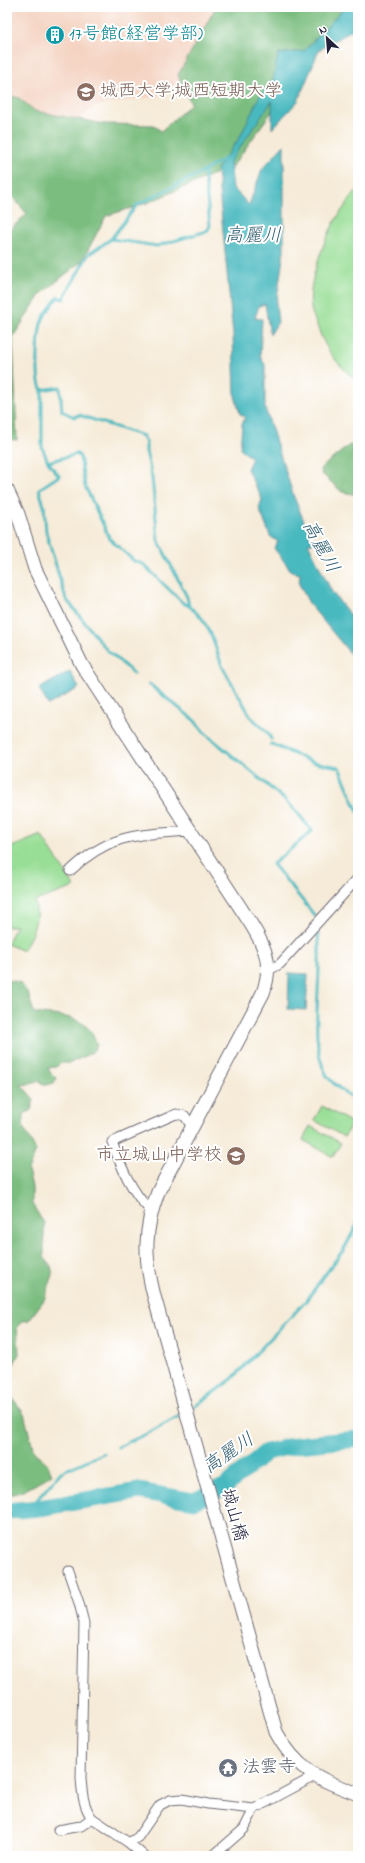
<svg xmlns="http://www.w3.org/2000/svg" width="365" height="1863" viewBox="0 0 365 1863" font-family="'Indie Flower','Klee One',sans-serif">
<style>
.built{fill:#f4d3c1}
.green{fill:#99de96;stroke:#5e8068}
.forest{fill:#7abd7f;stroke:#4e705d}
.water{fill:#4ab9c0;stroke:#366e7e}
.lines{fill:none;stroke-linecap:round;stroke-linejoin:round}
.stream{stroke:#4ab9c0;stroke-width:3}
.river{stroke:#4ab9c0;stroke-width:17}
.street-casing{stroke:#6c6872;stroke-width:11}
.secondary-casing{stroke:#6c6872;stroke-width:15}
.street{stroke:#fff;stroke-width:9}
.secondary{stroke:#fff;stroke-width:13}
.labels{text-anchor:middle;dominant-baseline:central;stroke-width:4;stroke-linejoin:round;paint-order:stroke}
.culture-label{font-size:18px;fill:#0d838f;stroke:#fff;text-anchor:start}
.education-label{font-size:18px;fill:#785e54;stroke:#fff;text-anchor:start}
.street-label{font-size:18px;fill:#22223b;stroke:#fff}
.worship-label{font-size:18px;fill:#5b616d;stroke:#fff;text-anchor:start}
.water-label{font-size:19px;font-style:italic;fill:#325e70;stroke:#fff}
</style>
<rect width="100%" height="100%" fill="#fff"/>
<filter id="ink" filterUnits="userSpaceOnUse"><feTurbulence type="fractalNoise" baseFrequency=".025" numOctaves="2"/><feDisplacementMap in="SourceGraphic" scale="8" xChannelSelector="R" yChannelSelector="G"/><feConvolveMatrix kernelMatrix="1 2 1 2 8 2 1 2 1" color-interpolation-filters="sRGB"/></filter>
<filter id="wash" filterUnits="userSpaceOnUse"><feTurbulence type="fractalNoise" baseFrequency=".012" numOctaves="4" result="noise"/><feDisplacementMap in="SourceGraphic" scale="16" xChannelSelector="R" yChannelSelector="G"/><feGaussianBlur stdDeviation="0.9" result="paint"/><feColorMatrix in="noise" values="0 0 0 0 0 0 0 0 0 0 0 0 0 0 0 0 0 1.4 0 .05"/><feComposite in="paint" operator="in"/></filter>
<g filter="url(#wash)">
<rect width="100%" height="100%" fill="#f6ebd8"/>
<path class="built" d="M7 7H239L173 87 159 96 95 106 7 177Z"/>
<path class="green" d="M356 191 358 193V381C339 367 326 351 318 328 316 322 312 315 311 308 307 284 323 243 335 221 341 211 349 201 356 191Z
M41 835 75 887 35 901C39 922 33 932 23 951L7 944 16 926 7 927V849Z
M322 1106 352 1123 344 1137 314 1120Z
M310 1126 341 1143 333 1157 303 1140Z"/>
<path class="forest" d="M216 7H351L282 97 233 166 147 203 106 216 82 261 40 295 13 337 17 440 7 439V232L27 214 7 190V95L19 98 35 111 104 124 153 125 161 131 191 104 178 75Z
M358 439V495L342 492 322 474 320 469 348 446 355 443Z
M7 980 19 982 28 993 34 1013C52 1016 76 1014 89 1029 93 1033 95 1041 97 1046L91 1053 70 1063H61L56 1067 48 1068 50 1072 56 1078 54 1083 46 1085 41 1083 40 1080 29 1084 21 1085 34 1099 31 1110 24 1114 23 1127 36 1151 28 1170 32 1187V1204L44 1223V1257L51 1266 53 1275 44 1300 29 1320 22 1321 17 1328 19 1354 7 1377Z
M7 1390 24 1414 34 1452 47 1463 52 1474C39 1482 23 1494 7 1495Z"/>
<path class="water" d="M345 7H358V26L319 50 298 101 272 129V101L230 162 233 188 249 205 262 169 284 145V251L276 305 278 322 270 335 265 304 259 306 255 318 262 319 260 356 265 365V408L294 497 313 543H308L332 592 358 625V663L310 605 299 584 300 574 292 572 274 548 278 542 270 536 259 508 262 499 247 469 252 458 240 449 242 424 245 417 240 414 235 396 233 335 217 169 240 137 259 97 273 80 278 54 304 51Z
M70 671 79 688 48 705 39 689Z
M289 973 308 974 306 1010 288 1009Z"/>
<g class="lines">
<path class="stream" d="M204 171 210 226 207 231 157 246 111 239 88 255 63 299 58 297C53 304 45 313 42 321 38 331 35 381 42 390L60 387 62 411 74 417 79 415 143 436 146 442V451L152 478 158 540 187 597 189 606 201 617 211 634 222 666 251 717 268 733 271 739
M111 239 137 205 204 171 226 158
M42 390V447L48 462 59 476 39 489 44 506 46 532 66 599 106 649 134 674
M48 462 77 454 80 457 85 486 110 539 134 561 143 564 183 603 189 606
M149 684 194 720 205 733 284 799 296 811 312 831 273 864 315 916
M271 744 313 762 339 767 358 812
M318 935C324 976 307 1039 326 1074 331 1083 349 1096 358 1102
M194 1407 232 1379 305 1302 344 1249 358 1223
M118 1447 146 1434 179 1416
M29 1509 61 1472 104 1453"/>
<path class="river" d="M7 1511 39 1508 139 1491 194 1501 226 1486 266 1452 296 1445 358 1439"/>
</g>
</g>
<g filter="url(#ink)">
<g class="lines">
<defs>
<path id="street" d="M70 871C110 833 138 835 190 831
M269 970 280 964 358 878
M151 1211C131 1192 121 1166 112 1142L176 1114 185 1116 192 1127
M68 1571 79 1603 84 1623 81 1778C82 1792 83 1806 92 1818
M58 1830 81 1826 92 1818 129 1843 144 1856
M129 1843 138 1837 160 1805 170 1800 182 1799 208 1804 254 1809 315 1776
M213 1856 244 1829 254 1809"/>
<path id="secondary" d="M7 490 18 514 35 569 82 665 251 924C266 948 273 965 263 993L158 1192C144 1229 144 1257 154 1296L276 1732C297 1771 319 1779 358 1794"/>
</defs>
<use href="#street" class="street-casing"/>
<use href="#secondary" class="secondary-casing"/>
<use href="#street" class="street"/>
<use href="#secondary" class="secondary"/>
</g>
</g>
<defs>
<symbol id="building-disc" viewBox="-11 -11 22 22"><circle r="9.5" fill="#0f9aa8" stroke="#fff"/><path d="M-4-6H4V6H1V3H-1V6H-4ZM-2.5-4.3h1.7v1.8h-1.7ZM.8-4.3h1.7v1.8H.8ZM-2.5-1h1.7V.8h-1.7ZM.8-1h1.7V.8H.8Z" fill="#fff"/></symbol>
<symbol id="university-disc" viewBox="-11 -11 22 22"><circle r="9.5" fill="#8d6e63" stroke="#fff"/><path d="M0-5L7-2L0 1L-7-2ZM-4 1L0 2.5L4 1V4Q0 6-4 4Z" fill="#fff"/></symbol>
<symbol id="school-disc" viewBox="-11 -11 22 22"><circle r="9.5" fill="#8d6e63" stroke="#fff"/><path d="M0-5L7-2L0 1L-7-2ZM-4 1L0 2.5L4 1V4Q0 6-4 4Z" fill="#fff"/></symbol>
<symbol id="temple-disc" viewBox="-11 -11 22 22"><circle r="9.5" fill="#6b7280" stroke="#fff"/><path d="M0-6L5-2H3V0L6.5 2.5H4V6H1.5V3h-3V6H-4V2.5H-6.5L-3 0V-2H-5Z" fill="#fff"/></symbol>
</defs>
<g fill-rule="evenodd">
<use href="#building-disc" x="44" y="24" width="22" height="22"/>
<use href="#university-disc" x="75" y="81" width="22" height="22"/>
<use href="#school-disc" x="225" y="1145" width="22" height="22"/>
<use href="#temple-disc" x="217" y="1757" width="22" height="22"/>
</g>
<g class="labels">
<g class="culture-label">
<text x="69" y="35">17号館(経営学部)</text>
</g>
<g class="education-label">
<text x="100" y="92">城西大学;城西短期大学</text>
<text x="222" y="1156" text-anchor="end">市立城山中学校</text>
</g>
<g class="street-label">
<text transform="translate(233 1515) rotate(75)">城山橋</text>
</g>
<g class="worship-label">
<text x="242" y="1768">法雲寺</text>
</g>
<g class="water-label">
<text x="253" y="236">高麗川</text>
<text transform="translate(320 547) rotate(62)">高麗川</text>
<text transform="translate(229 1454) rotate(-34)">高麗川</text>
</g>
</g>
<rect width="365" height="1863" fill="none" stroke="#fff" stroke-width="24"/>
<g transform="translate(327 38) rotate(334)" stroke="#ffffff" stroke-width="3" paint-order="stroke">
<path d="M0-3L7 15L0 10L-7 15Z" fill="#22223b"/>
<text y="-6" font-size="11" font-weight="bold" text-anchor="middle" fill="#22223b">N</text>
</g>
</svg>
